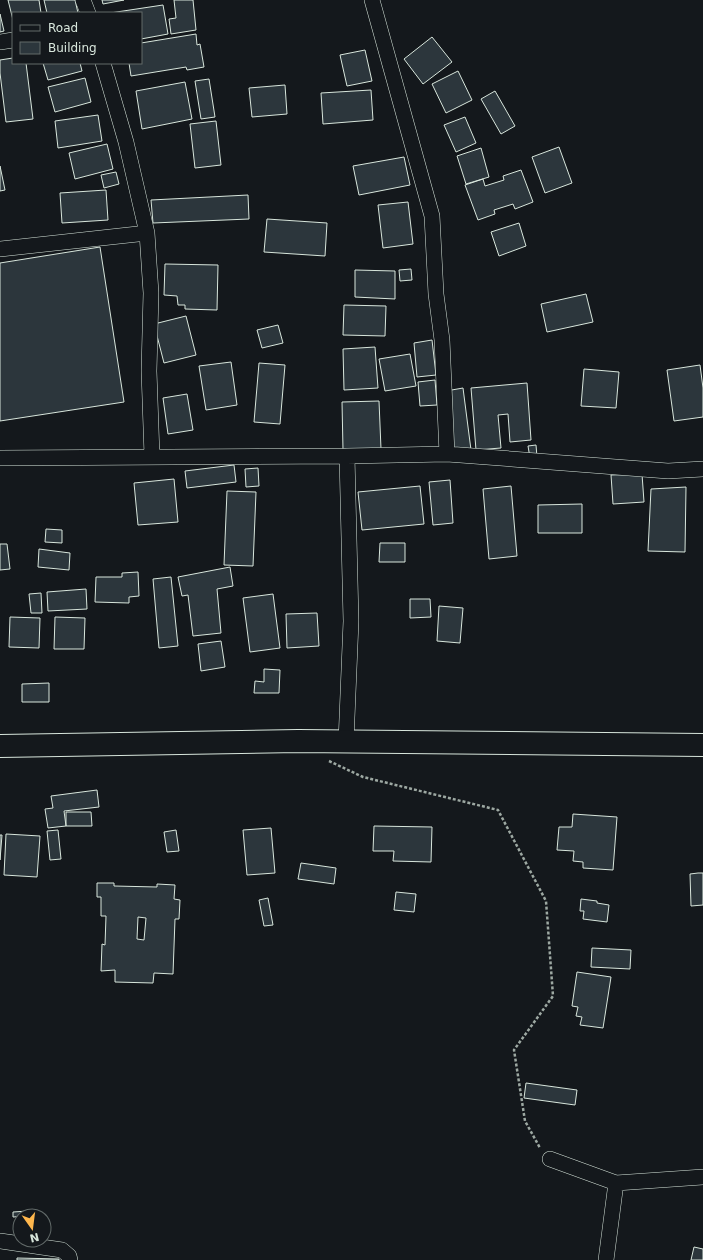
<svg xmlns="http://www.w3.org/2000/svg" width="703" height="1260" viewBox="0 0 703 1260" font-family="'DejaVu Sans',sans-serif">
<style>
.building{fill:#2c363c;stroke:#d8e6dc;fill-rule:evenodd}
.lines{fill:none;stroke-linecap:round;stroke-linejoin:round}
.minor-casing{stroke:#d8e6dc;stroke-width:16}
.primary-casing{stroke:#d8e6dc;stroke-width:24}
.path{stroke:#9da8a2;stroke-width:2.5;stroke-dasharray:3 2;stroke-linecap:butt}
.minor{stroke:#14181c;stroke-width:15}
.primary{stroke:#14181c;stroke-width:22}
</style>
<rect width="100%" height="100%" fill="#14181c"/>
<path class="building" d="M8 0H39L41 13H13V20Z
M44 0H75L78 13H47Z
M102 0H124L103 4Z
M174 0H193L196 30 171 34 169 19 176 18Z
M163 5 168 34 141 39V13H110Z
M0 14 4 31 0 32Z
M196 34 197 45 200 44 204 67 187 70 186 67 131 76 129 63H141V43Z
M432 37 452 62 423 84 404 59Z
M365 50 372 81 347 86 340 55Z
M13 58V63H26L33 119 6 122 0 73V60Z
M43 63H80L82 71 48 80Z
M458 71 472 100 446 113 432 84Z
M85 78 91 102 55 112 48 87Z
M209 79 215 117 201 119 195 81Z
M185 82 192 119 142 129 136 91Z
M285 85 287 114 252 117 249 88Z
M371 90 373 120 323 124 321 93Z
M495 91 515 126 501 134 481 99Z
M98 115 102 141 58 148 55 121Z
M465 117 476 143 456 152 444 125Z
M216 121 221 165 195 168 190 124Z
M107 144 113 169 75 179 69 153Z
M559 147 572 183 545 193 532 157Z
M481 148 489 177 466 184 457 156Z
M404 157 410 185 359 195 353 166Z
M0 166 5 190 0 191Z
M521 170 533 202 515 209 513 204 494 210 495 214 478 220 465 185 483 179 485 186 504 180 503 176Z
M116 172 119 184 104 188 101 175Z
M106 190 108 220 62 223 60 193Z
M248 195 249 219 153 223 151 200Z
M408 202 413 244 383 248 378 205Z
M267 219 327 223 325 256 264 252Z
M519 223 526 246 499 256 491 232Z
M100 247 124 402 0 421V263Z
M165 264 218 265 217 310 185 309V305H178L177 296 164 295Z
M411 269 412 280 400 281 399 270Z
M355 270 395 271V299L355 297Z
M586 294 593 322 547 332 541 304Z
M344 305 386 306 385 336 343 335Z
M186 316 196 355 164 363 154 324Z
M278 325 283 343 262 348 257 330Z
M432 340 436 375 417 377 414 343Z
M375 347 378 388 344 390 343 349Z
M410 354 416 386 385 391 379 359Z
M231 362 237 405 206 410 199 366Z
M259 363 285 365 280 424 254 422Z
M700 365 703 388V417L674 421 667 370Z
M584 369 619 372 616 408 581 406Z
M435 380 437 405 420 406 418 382Z
M527 383 531 440 510 442 508 414 498 415 501 448 476 450 471 388Z
M463 388 471 450 453 452 446 391Z
M187 394 193 430 168 434 163 398Z
M379 401 381 449 343 450 342 402Z
M536 445 537 457 530 458 528 446Z
M234 465 236 482 187 488 185 471Z
M258 468 259 486 246 487 245 469Z
M642 474 644 502 613 504 611 475Z
M174 479 178 522 138 525 134 483Z
M450 480 453 523 433 525 429 482Z
M420 486 424 524 362 530 358 492Z
M511 486 517 556 489 559 483 489Z
M686 487 685 552 648 551 651 489Z
M227 491 256 492 253 566 224 565Z
M582 504V533H538V505Z
M46 529 62 530V543L45 542Z
M380 543H405V562H379Z
M0 544H7L10 569 0 570Z
M39 549 70 553 69 570 38 567Z
M230 567 233 586 217 589 221 633 193 636 188 595 182 596 178 577Z
M138 572 139 596 129 597V603L95 602 96 577H122V573Z
M171 577 178 646 159 648 153 579Z
M86 589 87 609 48 611 47 592Z
M41 593 42 613H31L29 594Z
M273 594 280 648 250 652 243 598Z
M410 599H430L431 617 410 618Z
M439 606 463 608 460 643 437 641Z
M317 613 319 646 287 648 286 614Z
M10 617 40 618 39 648 9 647Z
M55 617 85 618 84 649H54Z
M221 641 225 667 201 671 198 644Z
M264 669 280 670 279 693H254L255 681 264 682Z
M49 683V702H22V684Z
M97 790 99 807 64 811 66 826 48 828 45 809 53 808 51 796Z
M66 812H91L92 826H66Z
M573 814 617 817 613 870 583 868V862L573 861 574 851 557 850 559 827H572Z
M374 826 432 827 431 862 393 861 394 851H373Z
M271 828 275 873 247 875 243 830Z
M58 830 61 859 50 860 47 831Z
M176 830 179 851 167 852 164 832Z
M6 834 40 836 37 877 4 875Z
M0 835H2L0 860Z
M301 863 336 868 334 884 298 879Z
M698 873H703V905L691 906 690 874Z
M97 883H114V886L157 887V884L175 885 174 899 180 900 179 919H175L173 974 154 973 153 983 115 982V970L101 971 102 944 105 945 106 916H101V897H97ZM138 917 146 918 144 940 137 939Z
M396 892 416 894 414 912 394 910Z
M268 898 273 925 264 926 259 900Z
M581 899 597 901V903L609 905 607 922 583 919 584 911H580Z
M592 948 631 950 630 969 591 967Z
M577 972 611 977 603 1028 580 1025 582 1017 576 1016 578 1007 572 1006Z
M526 1083 577 1090 575 1105 524 1098Z
M28 1211V1216L13 1217V1212Z
M694 1247 703 1249V1260H691Z
M17 1258 59 1259V1260H17Z"/>
<g class="lines">
<defs>
<path id="minor" d="M83 0 88 13
M372 0 432 216 436 294 442 340 447 454
M0 42 13 40
M103 63 126 142 147 233 151 293 149 371 152 456
M0 249 147 233
M0 458 347 456 447 454 668 471 703 469
M346 742 351 621 347 456
M550 1159 616 1183 703 1177
M0 1241 62 1250 69 1256 70 1260
M606 1260 616 1183"/>
<path id="primary" d="M0 746 298 741 703 745"/>
</defs>
<use href="#minor" class="minor-casing"/>
<use href="#primary" class="primary-casing"/>
<path class="path" d="M329 761 363 777 498 810 546 901 553 996 514 1050 525 1121 540 1148"/>
<use href="#minor" class="minor"/>
<use href="#primary" class="primary"/>
</g>
<rect x="12" y="12" width="130" height="52" fill="#14181c" stroke="#626a69"/>
<rect x="20" y="25" width="20" height="6" fill="#14181c" stroke="#626a69"/>
<text x="48" y="32" font-size="12" fill="#d8e6dc">Road</text>
<rect x="20" y="42" width="20" height="12" fill="#2c363c" stroke="#626a69"/>
<text x="48" y="52" font-size="12" fill="#d8e6dc">Building</text>
<g transform="translate(32 1228) rotate(166)"><circle r="19" fill="#14181c" stroke="#626a69"/>
<path d="M0-3L7 15L0 10L-7 15Z" fill="#ffb74d"/>
<text y="-6" font-size="11" font-weight="bold" text-anchor="middle" fill="#d8e6dc">N</text>
</g>
</svg>
